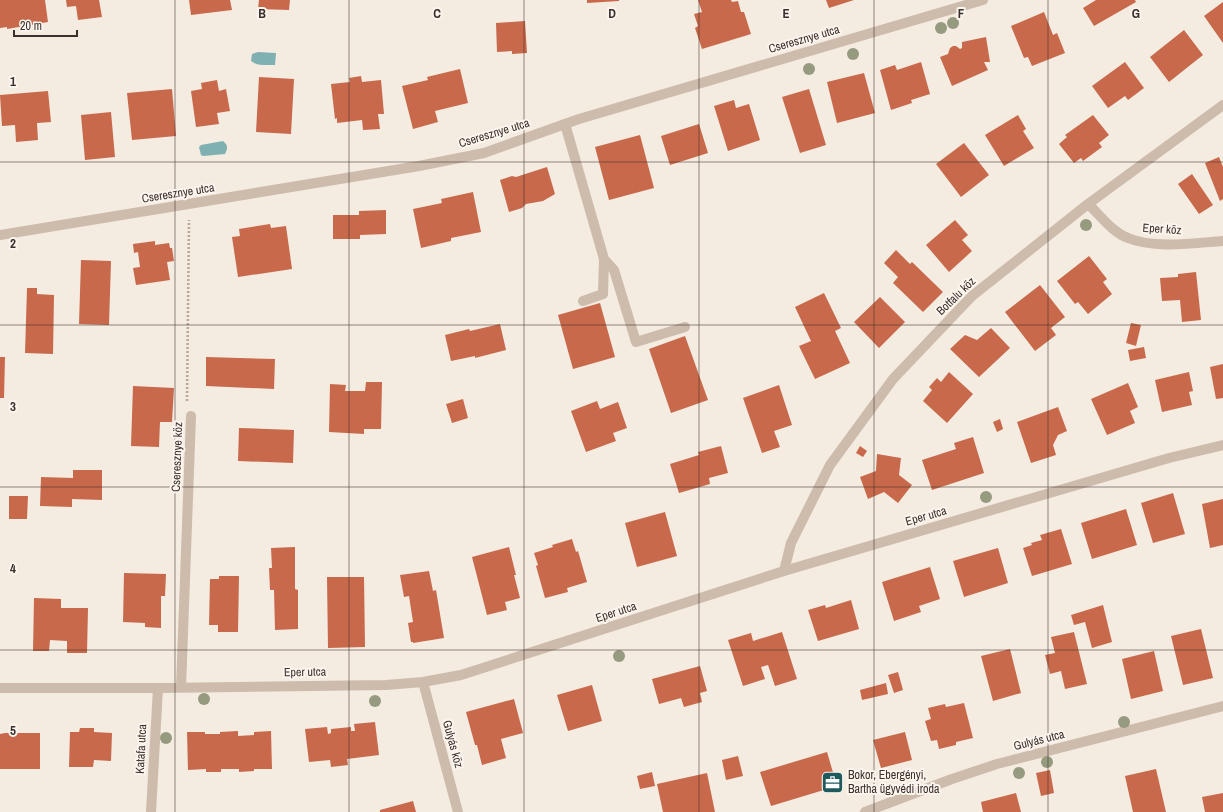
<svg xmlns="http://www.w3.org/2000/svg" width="1223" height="812" viewBox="0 0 1223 812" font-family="'Archivo Narrow',sans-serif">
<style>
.water{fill:#7fb0b2}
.building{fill:#c8694b}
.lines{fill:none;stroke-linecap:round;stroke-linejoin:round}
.path{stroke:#b9a596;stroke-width:2.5;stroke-dasharray:2 2;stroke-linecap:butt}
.lane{stroke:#cdbbac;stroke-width:10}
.street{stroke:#cdbbac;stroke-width:10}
.tree{fill:#969b7f}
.grid{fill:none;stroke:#3b302b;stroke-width:1;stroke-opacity:0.55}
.labels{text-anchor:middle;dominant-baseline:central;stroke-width:4;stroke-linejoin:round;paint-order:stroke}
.street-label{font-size:12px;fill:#3b302b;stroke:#fbf5ee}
.poi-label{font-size:12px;fill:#3b302b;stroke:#fbf5ee;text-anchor:start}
.grid-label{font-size:13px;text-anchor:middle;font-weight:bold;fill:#3b302b;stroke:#fbf5ee;stroke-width:4;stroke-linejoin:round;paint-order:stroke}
</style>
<rect width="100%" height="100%" fill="#f4ebe1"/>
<path class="water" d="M258 52 276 53 275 65C267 65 257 66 251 61L252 54Z
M223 141C228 145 228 148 225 154L203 156 201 155 199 147 201 145Z"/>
<path class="building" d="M0 0H45L48 22 7 29V27L0 28Z
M66 0H99L102 17 78 20 76 6 67 7Z
M189 0H230L232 10 191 15Z
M259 0H290L289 10 258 9Z
M587 0H619V1L587 3Z
M698 0H731L732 2 738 1 741 12H744L751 34 702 49 695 28 698 26 694 14 702 12Z
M826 0H854L829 8Z
M1096 0H1135L1136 2 1094 26 1083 8Z
M1223 2V43L1204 16Z
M1044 12 1053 35 1057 33 1065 53 1032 66 1028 57 1024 58 1011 26Z
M525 21 527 53 512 54V51L497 52 496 23Z
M1184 30 1203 55 1169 82 1150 57Z
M986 37 990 62H984L988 70 952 86 940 57 948 54 950 48 953 46H956L960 49 962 48V42Z
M921 62 930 94 911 100 912 103 891 110 880 70 895 65 897 70Z
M1125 62 1144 88 1128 100 1125 96 1108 108 1092 86Z
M460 69 468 103 435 111 438 122 413 129 402 86 428 80 427 77Z
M864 73 875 113 837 123 827 82Z
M361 76 362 82 381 80 384 114H378L380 129 363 130 362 120 337 123V118L335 119 331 84 350 82 349 78Z
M259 77 294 79 291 134 256 132Z
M217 80 219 91 226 89 230 111 217 113 219 124 196 127 191 91 202 89 201 83Z
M172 89 176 136 132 140 127 93Z
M809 89 826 145 800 153 782 97Z
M48 91 51 122 37 123 38 140 16 142 15 125 2 126 0 95Z
M734 100 736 108 749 104 760 140 728 151 714 106Z
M111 112 115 157 85 160 81 115Z
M1018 115 1026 129 1023 131 1034 148 1004 166 985 135Z
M1093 115 1109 135 1099 143 1102 147 1083 161 1081 158 1074 163 1059 144 1067 137 1065 135Z
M699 124 708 153 670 165 661 136Z
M640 135 654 188 609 200 595 147Z
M964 143 989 175 961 197 936 164Z
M1219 157 1223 167V199L1220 201 1205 163Z
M547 167 555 194 543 201 526 204 522 208 509 212 500 180 512 176 516 177Z
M1192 174 1213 205 1199 214 1178 184Z
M473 192 481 232 451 238V241L421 248 413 209 442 203 441 199Z
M386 210V234L360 235V239H333V215H359V211Z
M955 220 968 235 962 240 972 251 949 272 926 245Z
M270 224 271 228 286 226 292 269 238 277 232 237 240 236 239 229Z
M155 241V245L169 243 170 248H172L174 261 167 262 170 280 136 285 133 268 140 267 138 252 134 253 133 244Z
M896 250 910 264 912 262 943 292 923 312 893 283 898 277 884 263Z
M1089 256 1107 279 1103 282 1112 294 1088 314 1078 302 1075 304 1057 281Z
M81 260 111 261 109 325 79 324Z
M1196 272 1201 320 1182 322 1180 300 1162 301 1160 278 1178 277V274Z
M1040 285 1065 317 1051 328 1056 335 1035 351 1005 312Z
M27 288H37V294L54 295 53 354 25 353Z
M824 293 841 328 835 331 850 363 815 379 799 346 811 341 795 307Z
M880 297 905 322 879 348 854 322Z
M600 303 615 357 573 369 558 315Z
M1131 323 1141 325 1136 346 1126 343Z
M500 324 506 350 475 358V356L451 361 445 335 469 329 470 331Z
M991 328 1010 348 979 377 950 349 965 335 977 340Z
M685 336 708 400 671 413 649 349Z
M1144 347 1146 358 1130 361 1128 350Z
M0 357H5L4 398H0Z
M206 357 275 359 274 389 206 386Z
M1223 364V398L1216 399 1210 367Z
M949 372 973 394 947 423 923 401 932 390 929 387 937 378 941 382Z
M1189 372 1193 391 1189 392 1192 405 1162 412 1155 380Z
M366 382H382L381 429H364V434L329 432 330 384 346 385 345 391H365Z
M1128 383 1138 407 1130 411 1135 423 1107 435 1091 399Z
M779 385 792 425 774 431 780 447 762 453 743 398Z
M133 386 174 388 172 422H160L159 447 131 446Z
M463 399 468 418 452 423 446 404Z
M597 401 600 409 618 402 627 428 613 433 616 441 586 452 571 411Z
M1058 407 1067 431 1058 435 1053 445 1056 455 1031 463 1017 422Z
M1000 419 1003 429 997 432 993 422Z
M239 428 294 430 293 463 238 461Z
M973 437 984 473 932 490 922 460 956 449 954 443Z
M721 446 728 473 709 478 710 484 679 493 670 464 699 455 698 452Z
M860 446 867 451 863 457 856 453Z
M877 454 901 458 899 475 912 485 898 503 884 492 868 499 860 477 876 471Z
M73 470H102V500L72 499V507L40 506 41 477 73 478Z
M1173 493 1185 534 1153 543 1141 503Z
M9 496H28L27 519H9Z
M1223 499V545L1210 548 1202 504Z
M1126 509 1137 545 1092 559 1081 523Z
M665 512 677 556 637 567 625 523Z
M1061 529 1072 564 1032 576 1023 548 1032 545 1031 543 1042 540 1040 535Z
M572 539 576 552 578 551 587 582 567 588 568 592 545 598 536 566 538 565 534 553 553 547 552 545Z
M295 547V589L298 590V629L275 630 274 590H270L269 568H272L271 548Z
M509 547 516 575H514L520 598 505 602 507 610 487 615 472 557Z
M998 548 1008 583 964 597 953 561Z
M930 567 940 599 919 606 921 612 894 621 882 582Z
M429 571 433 591 436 590 444 638 413 643V642H411L408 623 413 622 409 596 404 597 400 575Z
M124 573 166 574 165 596H161V628L145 627V623L123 622Z
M219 576H239L238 632H218V625H209L210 579H219Z
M327 577H364L365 647 328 648Z
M34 598 61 599V608H88L87 653H67V641L50 640 49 651H33Z
M851 600 859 629 818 641 808 610 825 605 826 608Z
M1103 605 1112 642 1092 648 1085 622 1074 625 1071 615Z
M1201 629 1213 678 1183 685 1171 636Z
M782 632 797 679 775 686 768 665 761 667 765 679 743 686 728 640 751 633 753 641Z
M1074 632 1087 684 1065 689 1061 671 1050 674 1045 655 1055 653 1051 637Z
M1010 649 1021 693 993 701 981 656Z
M1154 651 1163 691 1131 699 1122 659Z
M700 666 707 691 700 693 702 702 684 707 681 698 659 704 652 679Z
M898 672 903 690 894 693 888 675Z
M886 683 888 694 862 700 860 690Z
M592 685 602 721 568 731 557 695Z
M514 699 523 733 501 739 506 758 482 765 477 745H475L466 712Z
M964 703 973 738 956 742V745L939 749 937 740 931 741 925 721 931 719 928 708 945 704 946 707Z
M375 722 379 755 347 759 348 765 331 767 330 760 309 762 305 729 327 727 328 734 331 733V729L351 727V731H355L354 724Z
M80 728H94V732L112 733 111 761 94 760 93 767H69L70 732H79Z
M238 731V736L254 735V732L271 731 272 769H254V771L239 772V769H221V772H206V769L188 770 187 732H205V734H220V732Z
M905 732 912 760 881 768 873 740Z
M5 733H40V769H0V734Z
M827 752 837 786 771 806 760 772Z
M738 756 743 776 726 780 722 760Z
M1156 769 1166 812H1133L1125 776Z
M1050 770 1054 793 1041 796 1036 773Z
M652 772 655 786 640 789 637 776Z
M707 773 715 812H663L657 784Z
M1016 793 1021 812H983L981 802Z
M1223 793V812H1205L1202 797Z
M413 801 416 812H380V810Z"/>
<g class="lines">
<path class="path" d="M187 401 189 220"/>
<path class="lane" d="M565 124 604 259 603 294 583 301
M604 259 614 270 636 342 685 327"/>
<path class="street" d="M1088 204C1100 215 1112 232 1128 238 1154 249 1195 243 1223 241
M0 235 419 166 484 153 579 119 983 0
M784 571 791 543 830 465 893 379 972 296 1088 204 1223 105
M423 682 458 812
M181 687 191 416
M0 688H158L386 685 423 682 461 675 784 571 1169 458 1223 445
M151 812 158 688
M865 812 952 779 997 764 1223 706"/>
</g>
<g class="tree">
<circle cx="953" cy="23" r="6"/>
<circle cx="941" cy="28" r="6"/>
<circle cx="853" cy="54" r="6"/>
<circle cx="809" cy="69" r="6"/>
<circle cx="1086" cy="225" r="6"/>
<circle cx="986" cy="497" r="6"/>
<circle cx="619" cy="656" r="6"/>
<circle cx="204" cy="699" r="6"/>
<circle cx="375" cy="701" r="6"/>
<circle cx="1124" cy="722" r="6"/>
<circle cx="166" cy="738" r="6"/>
<circle cx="1047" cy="762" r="6"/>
<circle cx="1019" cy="773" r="6"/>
</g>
<path class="grid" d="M175 0V812M349 0V812M524 0V812M699 0V812M874 0V812M1048 0V812M0 162H1223M0 325H1223M0 487H1223M0 650H1223"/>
<defs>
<symbol id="office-square" viewBox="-11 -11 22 22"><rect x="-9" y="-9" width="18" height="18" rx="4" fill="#1f5a5e" stroke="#fbf5ee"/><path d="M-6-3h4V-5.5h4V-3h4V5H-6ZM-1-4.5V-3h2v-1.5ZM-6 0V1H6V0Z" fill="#fff"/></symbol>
</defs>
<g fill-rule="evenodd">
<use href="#office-square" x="820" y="770" width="25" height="25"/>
</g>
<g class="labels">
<g class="street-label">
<text transform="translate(804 39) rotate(-16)">Cseresznye utca</text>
<text transform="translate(494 133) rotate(-17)">Cseresznye utca</text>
<text transform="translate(178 193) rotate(-9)">Cseresznye utca</text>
<text transform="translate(1162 229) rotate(4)">Eper köz</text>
<text transform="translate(956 296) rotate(-44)">Botfalu köz</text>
<text transform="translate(177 457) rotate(-88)">Cseresznye köz</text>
<text transform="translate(926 516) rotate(-16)">Eper utca</text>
<text transform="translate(616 612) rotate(-18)">Eper utca</text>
<text transform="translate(305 672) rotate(-1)">Eper utca</text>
<text transform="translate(1039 740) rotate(-14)">Gulyás utca</text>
<text transform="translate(453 744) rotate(75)">Gulyás köz</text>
<text transform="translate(141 749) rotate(-87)">Katafa utca</text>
</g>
<g class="poi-label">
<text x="848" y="775">Bokor, Ebergényi,<tspan x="848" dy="14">Bartha ügyvédi iroda</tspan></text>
</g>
</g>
<g class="grid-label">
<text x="262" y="18">B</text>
<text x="437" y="18">C</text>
<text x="612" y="18">D</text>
<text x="786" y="18">E</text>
<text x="961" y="18">F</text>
<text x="1136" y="18">G</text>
<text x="13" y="86">1</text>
<text x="13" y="248">2</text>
<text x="13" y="411">3</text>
<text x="13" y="573">4</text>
<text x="13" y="735">5</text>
</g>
<path d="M14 30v6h63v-6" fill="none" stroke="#3b302b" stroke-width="2"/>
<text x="20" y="30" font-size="12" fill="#3b302b" stroke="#fbf5ee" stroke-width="3" paint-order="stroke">20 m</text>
</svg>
